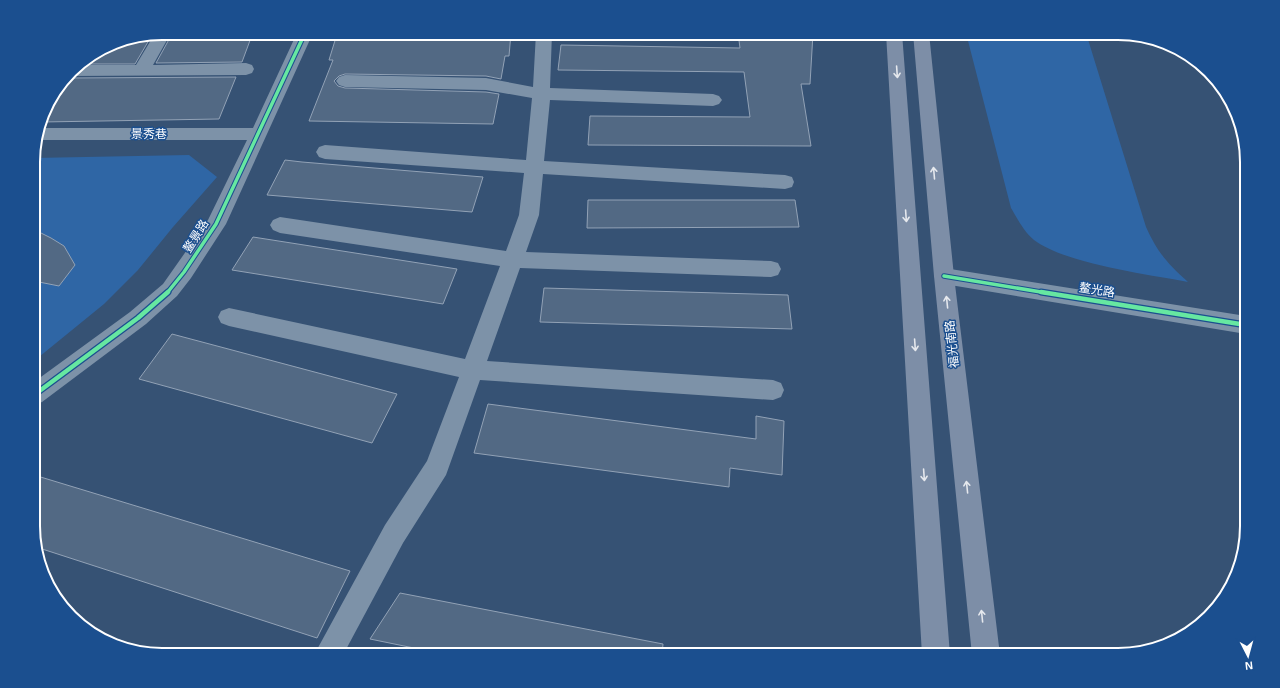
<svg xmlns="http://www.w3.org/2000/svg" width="1280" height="688" viewBox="0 0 1280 688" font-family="Helvetica,'Noto Sans SC',sans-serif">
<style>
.green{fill:#2f66a5}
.building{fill:#526984;stroke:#92a2b6}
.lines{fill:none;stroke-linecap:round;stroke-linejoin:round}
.minor{fill:#7d92a8;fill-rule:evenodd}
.major{fill:#7d8ea7;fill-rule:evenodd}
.cycleway-far1-casing{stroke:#1b4f8f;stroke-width:5.5}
.cycleway-casing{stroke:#1b4f8f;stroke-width:7}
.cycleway-far1{stroke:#66e7a1;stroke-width:3.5}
.cycleway{stroke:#66e7a1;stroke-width:4.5}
.oneway{stroke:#e5e8ed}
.labels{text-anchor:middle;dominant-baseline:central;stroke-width:3;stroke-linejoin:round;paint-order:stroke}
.street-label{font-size:12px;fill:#fff;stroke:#1b4f8f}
.rim{fill:none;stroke:#fff;stroke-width:2}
</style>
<rect width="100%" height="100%" fill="#365274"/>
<path class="green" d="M966 33H1086L1146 227C1158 253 1167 263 1188 282 1147 274 1066 264 1034 240 1024 232 1017 218 1011 208Z
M189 155 217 177 173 227 138 270 104 304 34 361 33 158Z"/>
<path class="building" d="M511 33 509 56H505L501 79 486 76 345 74 339 76 334 81 338 86 345 88 486 92 499 94 493 124 309 121 333 60H329L337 34Z
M738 33H813L810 84H801L811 146 588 145 590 116 750 117 744 72 558 70 561 45 740 48Z
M172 34 252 35 242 62 156 63Z
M152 35 135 64H79L113 43Z
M68 77 69 78 236 77 219 119 42 122 46 105Z
M285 160 302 162 483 177 472 212 267 195Z
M588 200H795L799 227 587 228Z
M33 229 51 238 64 246 75 265 59 286 34 281Z
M253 237 457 269 443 304 232 270Z
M544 288 788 295 792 329 540 322Z
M172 334 397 394 372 443 139 379Z
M488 404 756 439V416L784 421 782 475 730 468 729 487 474 453Z
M34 475 350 571 317 638 36 547 34 543Z
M400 593 663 644 662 655H448L370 639Z"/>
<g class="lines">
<path class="minor" d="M162 33H171L153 65 246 63 252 65 254 69 252 73 246 75 69 76 76 65H136L154 35Z
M297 33H313L226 224 191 278 177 296 146 324 42 402 34 405V382L130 312 163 284 208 220 247 140H37L40 128H253Z
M536 33H552L550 88 713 94 719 96 722 100 719 104 713 106 550 100 544 161 785 175 792 177 794 182 792 187 785 189 543 174 539 215 526 252 771 261 778 263 781 269 778 275 771 277 520 268 487 361 773 380 781 383 784 390 781 397 773 400 480 380 446 475 403 543 343 655H314L385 525 427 461 459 377 229 326 221 323 218 317 221 311 229 308 465 359 500 266 280 233 273 230 270 225 273 220 280 217 506 251 519 215 524 173 325 159 319 157 316 152 319 147 325 145 526 160 532 98 486 90 345 87 339 85 336 81 339 77 345 75 486 78 533 87Z
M944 268 1246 316V334L944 284 937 282 934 276 937 270Z"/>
<path class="major" d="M886 33H902L950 655H922Z
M913 33H929L954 276 1000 655H972L934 276Z"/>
<defs>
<path id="cycleway-far1" d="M944 276 1047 293
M167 293 184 272 216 224 305 33"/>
<path id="cycleway" d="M1041 292 1246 325
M34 395 138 318 168 292"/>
</defs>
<use href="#cycleway-far1" class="cycleway-far1-casing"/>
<use href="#cycleway" class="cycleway-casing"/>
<use href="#cycleway-far1" class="cycleway-far1"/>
<use href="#cycleway" class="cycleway"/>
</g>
<defs><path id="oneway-shaft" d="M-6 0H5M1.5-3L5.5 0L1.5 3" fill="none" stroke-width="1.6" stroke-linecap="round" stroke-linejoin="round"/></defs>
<g class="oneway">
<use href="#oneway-shaft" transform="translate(897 72) rotate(86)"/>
<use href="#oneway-shaft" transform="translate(934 173) rotate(-95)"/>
<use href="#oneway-shaft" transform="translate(906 216) rotate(86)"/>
<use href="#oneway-shaft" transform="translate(947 302) rotate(-96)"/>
<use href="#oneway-shaft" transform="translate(915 345) rotate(86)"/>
<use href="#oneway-shaft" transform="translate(924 475) rotate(86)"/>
<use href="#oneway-shaft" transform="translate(967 487) rotate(-96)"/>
<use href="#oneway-shaft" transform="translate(982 616) rotate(-96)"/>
</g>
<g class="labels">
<g class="street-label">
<text x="149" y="134">景秀巷</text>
<text transform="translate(196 236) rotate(-58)">鳌景路</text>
<text transform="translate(1097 290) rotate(9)">鳌光路</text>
<text transform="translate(952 344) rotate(-96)">福光南路</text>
</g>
</g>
<path d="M0 0H1280V688H0ZM162 40H1118A122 122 0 0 1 1240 162V526A122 122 0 0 1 1118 648H162A122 122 0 0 1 40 526V162A122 122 0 0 1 162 40Z" fill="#1b4f8f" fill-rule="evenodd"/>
<path class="rim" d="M162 40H1118A122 122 0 0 1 1240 162V526A122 122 0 0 1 1118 648H162A122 122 0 0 1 40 526V162A122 122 0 0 1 162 40Z"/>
<g transform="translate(1248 656) rotate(174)" stroke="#1b4f8f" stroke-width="3" paint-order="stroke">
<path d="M0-3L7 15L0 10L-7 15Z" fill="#ffffff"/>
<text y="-6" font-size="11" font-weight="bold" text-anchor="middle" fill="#ffffff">N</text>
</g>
</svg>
